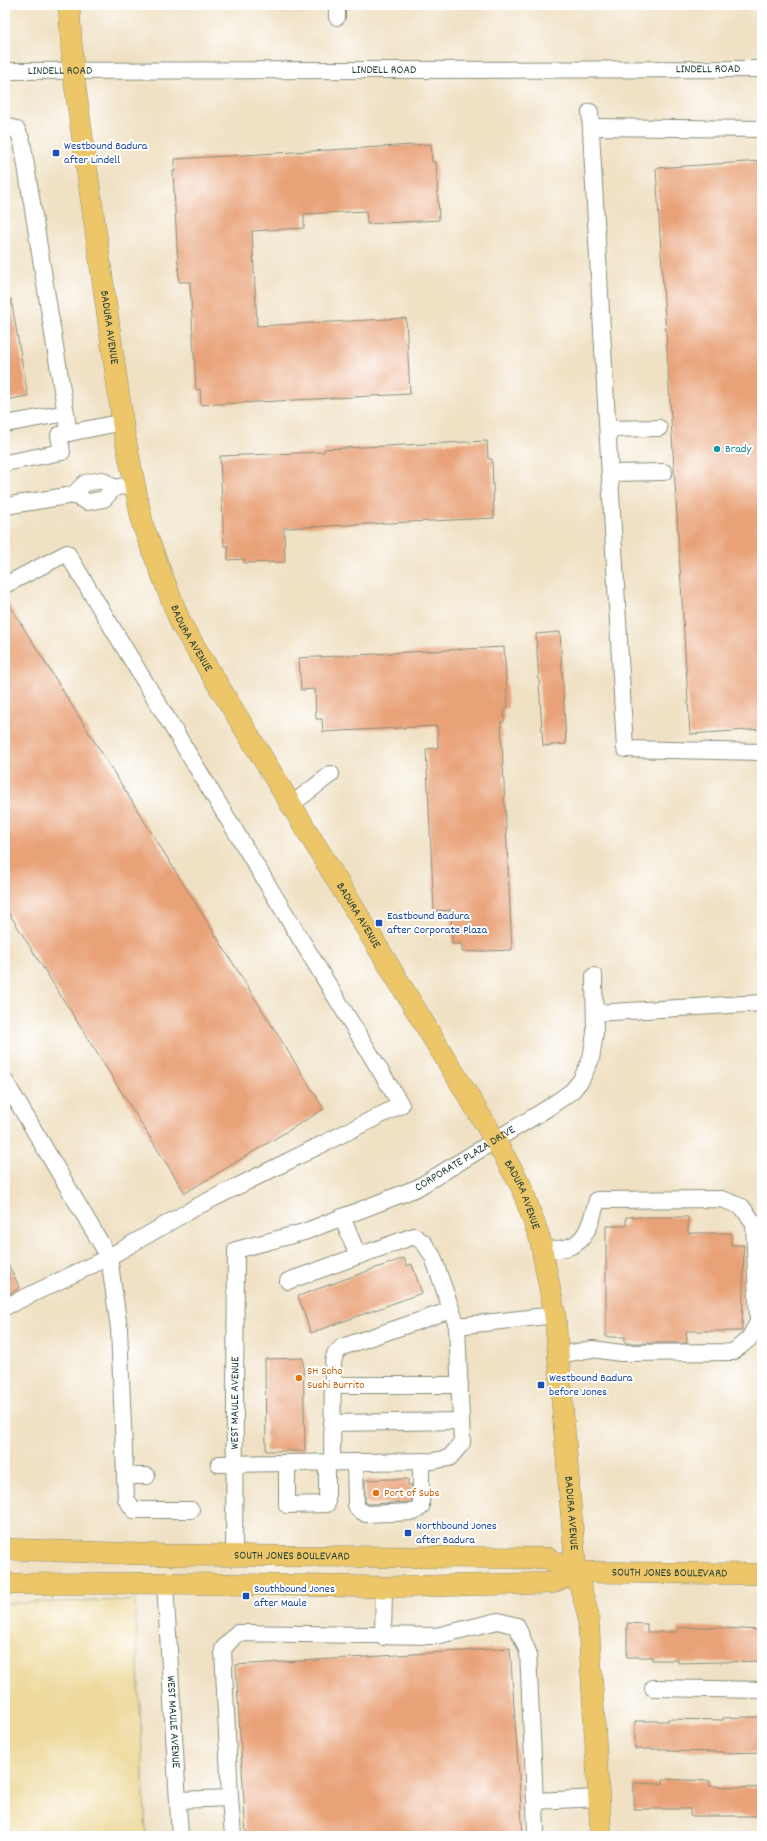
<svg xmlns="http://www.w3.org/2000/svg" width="767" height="1841" viewBox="0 0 767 1841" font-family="Dekko,sans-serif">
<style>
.sand{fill:#eeda9e;stroke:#868c69}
.building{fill:#e9a278}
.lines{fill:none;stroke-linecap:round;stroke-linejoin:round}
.minor-casing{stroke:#888f7c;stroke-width:18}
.major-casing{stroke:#888f7c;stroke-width:22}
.minor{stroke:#fff;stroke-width:16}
.major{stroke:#ecc669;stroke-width:21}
.transit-dot{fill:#1a4fb4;stroke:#fff;stroke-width:1.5}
.culture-dot{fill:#0f9aa8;stroke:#fff;stroke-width:1.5}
.food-dot{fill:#e8710a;stroke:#fff;stroke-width:1.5}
.labels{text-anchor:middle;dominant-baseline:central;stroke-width:4;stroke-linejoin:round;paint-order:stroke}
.street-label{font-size:12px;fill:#1f3d34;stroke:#fff}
.transit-label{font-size:12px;fill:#164399;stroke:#fff;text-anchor:start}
.culture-label{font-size:12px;fill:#0d838f;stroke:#fff;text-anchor:start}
.food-label{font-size:12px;fill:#c56008;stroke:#fff;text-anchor:start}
</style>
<rect width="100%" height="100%" fill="#fff"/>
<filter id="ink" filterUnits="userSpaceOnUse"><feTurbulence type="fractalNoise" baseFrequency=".025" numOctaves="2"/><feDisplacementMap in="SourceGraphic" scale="8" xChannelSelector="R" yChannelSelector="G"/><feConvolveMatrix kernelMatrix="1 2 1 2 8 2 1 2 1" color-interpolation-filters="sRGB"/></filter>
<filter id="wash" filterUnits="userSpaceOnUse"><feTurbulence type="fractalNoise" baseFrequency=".012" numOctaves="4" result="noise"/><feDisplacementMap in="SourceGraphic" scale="16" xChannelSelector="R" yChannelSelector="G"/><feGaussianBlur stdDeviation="0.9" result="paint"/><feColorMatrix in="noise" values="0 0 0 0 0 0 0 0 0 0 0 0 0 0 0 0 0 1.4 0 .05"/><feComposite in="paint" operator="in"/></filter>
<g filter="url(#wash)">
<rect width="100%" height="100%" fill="#f0e1c4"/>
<path class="sand" d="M135 1600 146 1836H5V1603Z"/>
<g id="blocks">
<path class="building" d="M431 144 432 162H436L439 220 367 224 366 211 304 214V228L252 231 257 326 406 318 410 394 201 405 200 389 196 390 190 282H179L173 171H175V159Z
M762 161V729L690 734 656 168Z
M5 299H11L28 396 5 400Z
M487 441 488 459H492L494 518 284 528 285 562 244 563V559L228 560V546H224L220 456 324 452V449Z
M5 598 324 1109 185 1193 5 907Z
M560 632 566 744 543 746 536 634Z
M504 647 508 708 504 709V722H501L512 950 462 952V944H452L451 910 434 911 426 749 438 748 437 726 323 732 322 719H316L315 689 301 690 299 658Z
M626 1217H688V1233H731V1245H744L742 1331H686L687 1343H625V1337H606V1226H626Z
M5 1258 20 1288 5 1296Z
M404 1258 407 1266 412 1264 422 1293 311 1333 298 1296Z
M303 1358 305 1451H266L265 1359Z
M389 1479H408V1485H412V1502L369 1504 365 1502V1480Z
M627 1623 647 1624V1632H678V1628L702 1627 762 1630V1661L678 1663V1660H652V1657H627Z
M510 1648 523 1836H246L236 1665Z
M746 1717H762V1752L723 1753V1752L668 1751V1749H635V1721H668V1719L723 1720V1718Z
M663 1779 710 1781V1786L761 1788 760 1816H690V1809H634V1783L663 1784Z"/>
</g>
</g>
<g filter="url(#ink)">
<use href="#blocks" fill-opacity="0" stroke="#888f7c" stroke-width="1"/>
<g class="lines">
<defs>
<g id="minor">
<path d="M337 17V5"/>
<path id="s1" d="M5 71 762 69"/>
<path d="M590 112 625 749 762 752"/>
<path d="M5 125 17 130 22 141 69 433"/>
<path d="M591 127 762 129"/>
<path d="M5 424 66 413"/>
<path d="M608 429 659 428"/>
<path d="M5 463 62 452 59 435 123 422"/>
<path d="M610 473 664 472"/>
<path d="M73 495 88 502 104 499 114 488 124 486"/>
<path d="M5 506 73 495 85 483 102 480 114 488"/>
<path d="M5 585 67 553 401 1105 196 1207 109 1257 5 1307"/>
<path d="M291 805 331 774"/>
<path d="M595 1013 762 1003"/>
<path d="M5 1081 109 1257 119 1328 126 1499 134 1510H191"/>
<path d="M342 1217 358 1256"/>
<path d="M543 1250C552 1249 563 1250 571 1246 588 1240 593 1215 597 1200L722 1199 742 1207 754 1223 758 1322 749 1339 733 1352 621 1353 592 1349 560 1355"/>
<path d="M457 1326 555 1315"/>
<path d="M332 1385H460"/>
<path d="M332 1423 461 1421"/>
<path d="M332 1462 333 1363 335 1354 342 1347 451 1310"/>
<path d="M355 1462 356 1505 358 1509 366 1514 414 1512 421 1507V1461"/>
<path d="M287 1463V1505L327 1504V1463"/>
<path d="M219 1464 433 1461 449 1458 462 1443 457 1326 433 1257 424 1243 414 1236 288 1281"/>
<path d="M125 1476H147"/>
<path id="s2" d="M234 1555 236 1250 304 1232 417 1188 548 1108 572 1091 581 1080 591 1059 595 1033 594 976"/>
<path id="s3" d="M165 1583 180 1836"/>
<path d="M383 1637 384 1587"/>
<path d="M653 1688 762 1690"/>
<path d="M230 1798 223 1649 237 1633 436 1636 498 1621 517 1626 528 1652 535 1801"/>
<path d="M178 1800 230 1798 233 1836"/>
<path d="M536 1836 535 1801 599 1798"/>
</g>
<g id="major">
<path id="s4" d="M69 5 73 71 124 432 143 526 181 624 495 1140 521 1186 540 1239 555 1315 576 1572 588 1614 601 1836"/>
<path id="s5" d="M5 1549 166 1555 547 1558 576 1572"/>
<path id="s6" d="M5 1584 165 1583 384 1587 552 1583 576 1572 762 1574"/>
</g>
</defs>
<use href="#minor" class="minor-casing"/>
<use href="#major" class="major-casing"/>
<use href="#minor" class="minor"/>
<use href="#major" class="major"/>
</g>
</g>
<g class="transit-dot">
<rect x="52" y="149" width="8" height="8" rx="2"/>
<rect x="375" y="919" width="8" height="8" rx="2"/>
<rect x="537" y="1381" width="8" height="8" rx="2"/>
<rect x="404" y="1529" width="8" height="8" rx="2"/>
<rect x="242" y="1592" width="8" height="8" rx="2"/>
</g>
<circle class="culture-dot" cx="717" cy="449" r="4"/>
<g class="food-dot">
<circle cx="299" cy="1378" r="4"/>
<circle cx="376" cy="1493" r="4"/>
</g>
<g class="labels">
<g class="street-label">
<text stroke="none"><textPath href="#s1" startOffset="703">LINDELL ROAD</textPath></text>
<text stroke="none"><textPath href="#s1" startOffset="379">LINDELL ROAD</textPath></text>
<text stroke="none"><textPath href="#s1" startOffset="55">LINDELL ROAD</textPath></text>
<text stroke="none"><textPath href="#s4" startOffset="325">BADURA AVENUE</textPath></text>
<text stroke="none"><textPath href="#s4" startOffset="649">BADURA AVENUE</textPath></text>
<text stroke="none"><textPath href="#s4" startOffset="973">BADURA AVENUE</textPath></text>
<text stroke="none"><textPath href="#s2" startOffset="553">CORPORATE PLAZA DRIVE</textPath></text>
<text stroke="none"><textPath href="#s4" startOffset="1297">BADURA AVENUE</textPath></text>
<text stroke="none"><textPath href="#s2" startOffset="152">WEST MAULE AVENUE</textPath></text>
<text stroke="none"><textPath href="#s4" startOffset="1621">BADURA AVENUE</textPath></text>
<text stroke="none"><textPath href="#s5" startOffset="287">SOUTH JONES BOULEVARD</textPath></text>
<text stroke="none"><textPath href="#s6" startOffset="667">SOUTH JONES BOULEVARD</textPath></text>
<text stroke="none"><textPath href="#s3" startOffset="139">WEST MAULE AVENUE</textPath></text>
</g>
<g class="transit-label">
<text x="64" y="146">Westbound Badura<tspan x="64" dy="14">after Lindell</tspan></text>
<text x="387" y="916">Eastbound Badura<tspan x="387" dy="14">after Corporate Plaza</tspan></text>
<text x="549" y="1378">Westbound Badura<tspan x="549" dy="14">before Jones</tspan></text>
<text x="416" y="1526">Northbound Jones<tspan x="416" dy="14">after Badura</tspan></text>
<text x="254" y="1589">Southbound Jones<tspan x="254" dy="14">after Maule</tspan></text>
</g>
<g class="culture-label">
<text x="725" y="449">Brady</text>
</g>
<g class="food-label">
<text x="307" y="1371">SH Soho<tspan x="307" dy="14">Sushi Burrito</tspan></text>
<text x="384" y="1493">Port of Subs</text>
</g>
</g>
<rect width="767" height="1841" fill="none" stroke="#fff" stroke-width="20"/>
</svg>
